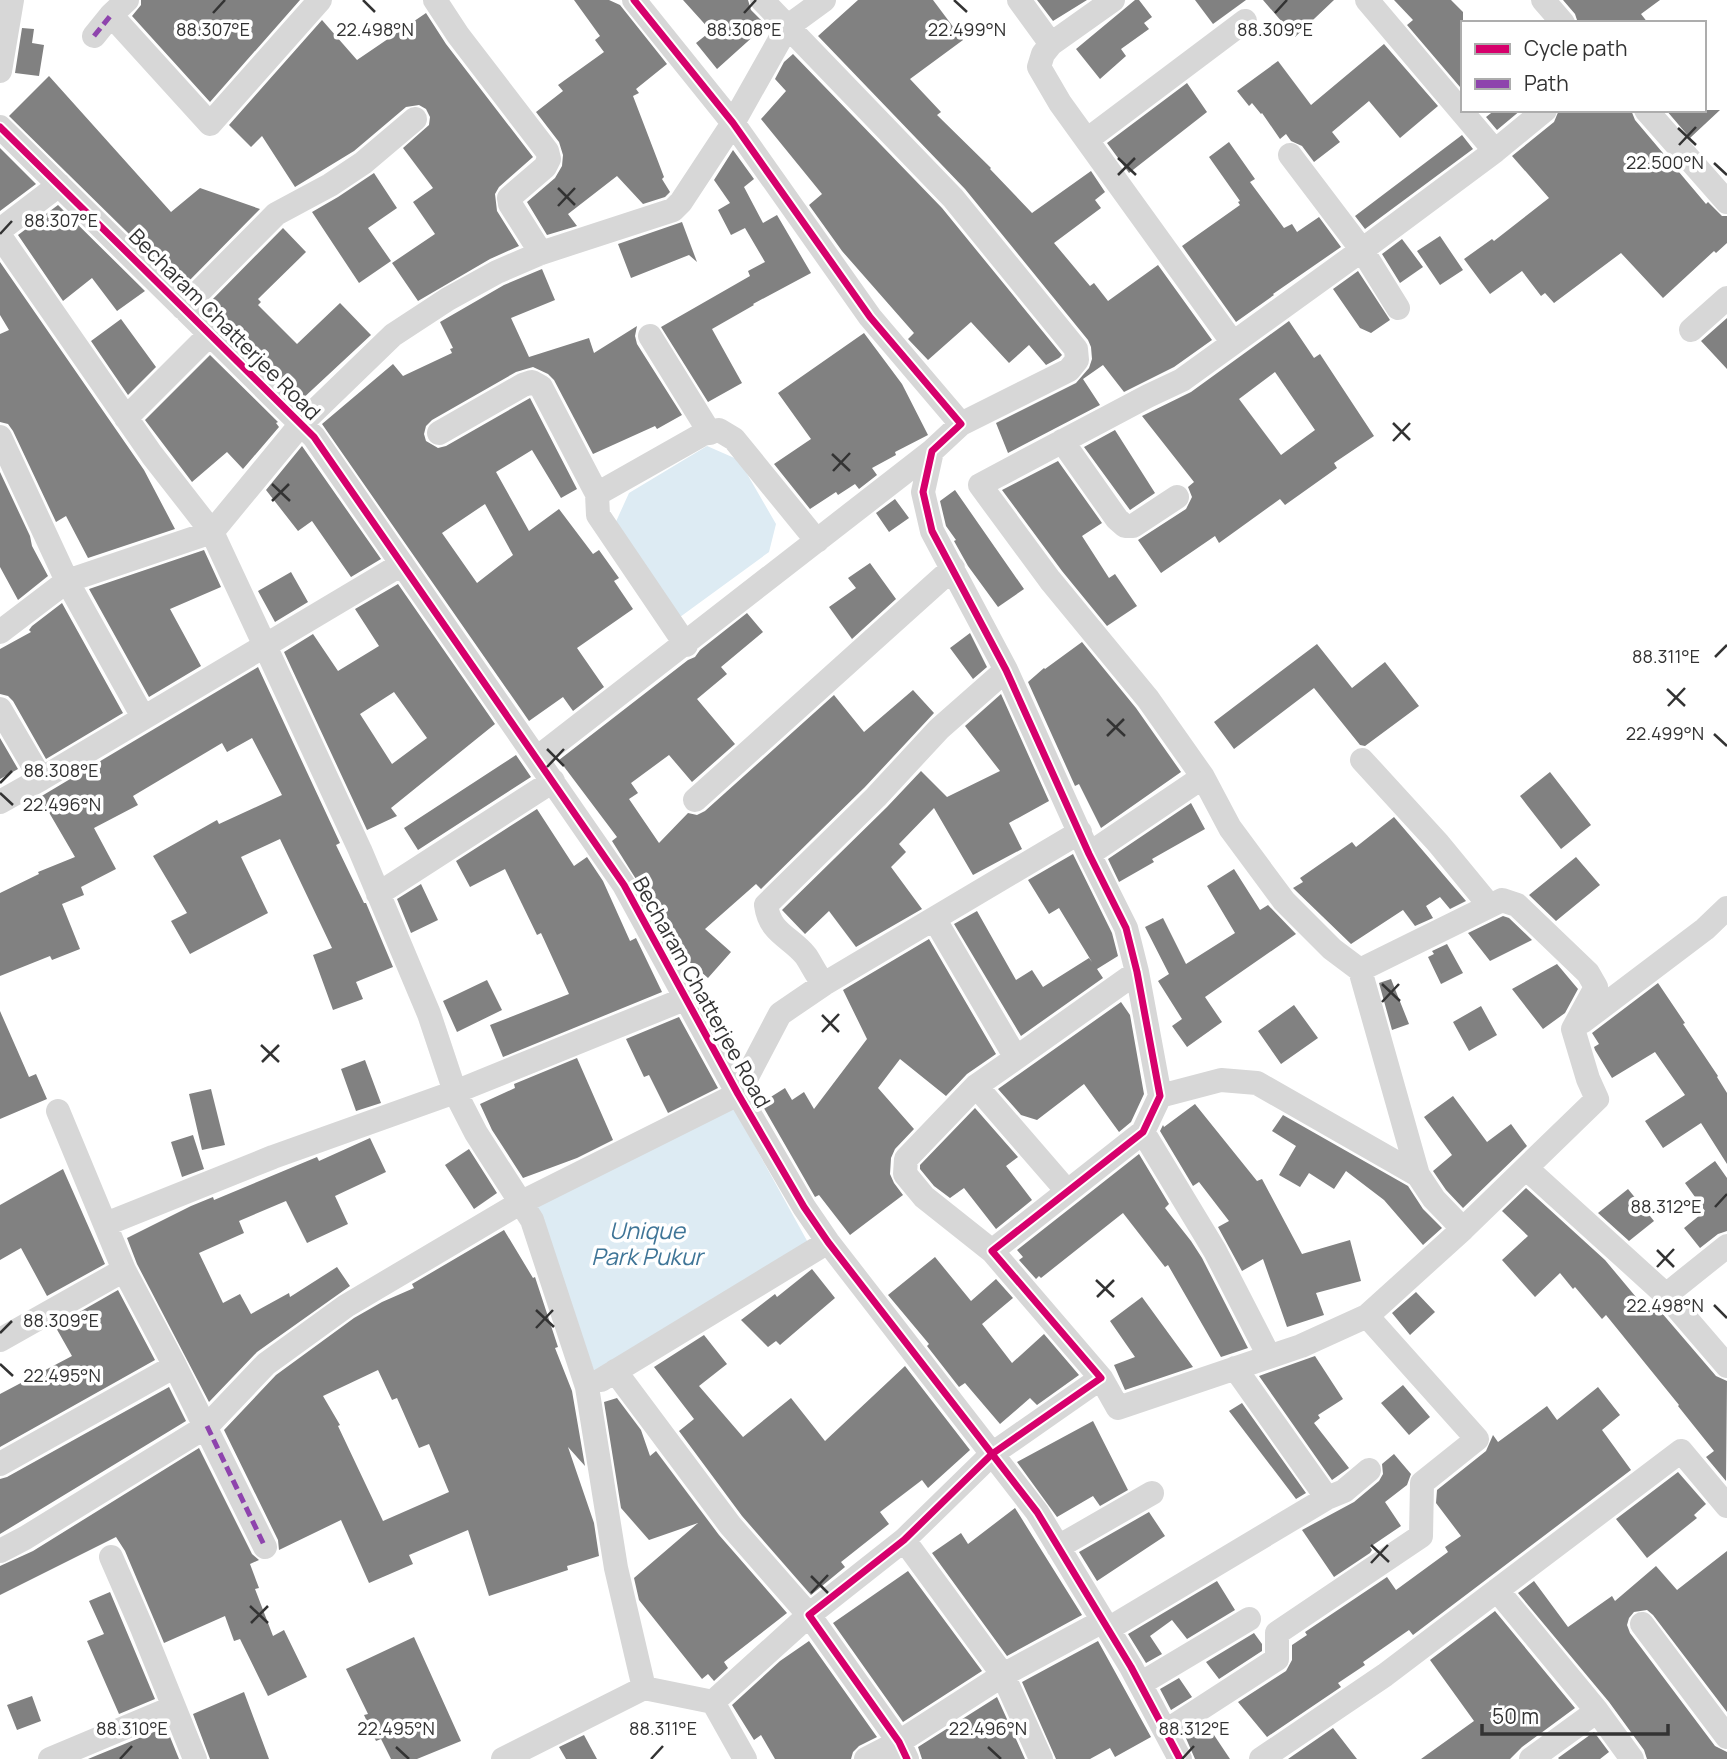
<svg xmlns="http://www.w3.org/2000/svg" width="1727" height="1759" viewBox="0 0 1727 1759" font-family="Manrope,sans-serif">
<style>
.water{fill:#ddebf3}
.building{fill:#818181;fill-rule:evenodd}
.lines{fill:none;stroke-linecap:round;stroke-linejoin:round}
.street{stroke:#d7d7d7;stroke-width:24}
.quiet{stroke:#8e44ad;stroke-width:5;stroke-dasharray:10 5;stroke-linecap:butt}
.cycleway-casing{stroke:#fff;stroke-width:11}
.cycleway{stroke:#d6006c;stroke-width:7}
.ticks{fill:none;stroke:#333;stroke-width:2.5}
.labels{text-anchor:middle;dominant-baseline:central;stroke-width:7;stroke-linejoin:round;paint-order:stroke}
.street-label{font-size:21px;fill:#333;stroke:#fff}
.water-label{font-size:23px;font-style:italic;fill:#3f7597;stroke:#fff}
.ticks-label{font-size:18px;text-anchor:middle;fill:#333;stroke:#fff;stroke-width:7;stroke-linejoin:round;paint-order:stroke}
</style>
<rect width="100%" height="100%" fill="#fff"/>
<path class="water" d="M707 446 739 460 776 524 769 552 680 617 614 526 629 493Z
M730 1101 811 1248 597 1379 533 1200Z"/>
<path class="building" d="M141 0H300L210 102 132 16 141 5Z
M574 0H609L620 5 667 64 636 89 639 93 633 96 664 177 662 179 670 192 665 197 643 204 617 176 568 214 577 226 547 235 527 202 555 178 562 166 563 155 559 142 536 112 563 91 558 85 604 52 595 40 600 36Z
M683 0H748L751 10 766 25 717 69 696 43 711 31Z
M858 0H933L963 40 910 79 941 112 937 115 991 168 990 169 1032 213 1091 171 1105 192 1095 200 1101 208 1054 243 1090 286 1094 283 1108 301 1158 265 1212 340 1174 367 1124 392 1103 365 1083 379 1100 405 1008 453 996 423 1076 383 1089 368 1092 359 1091 347 1088 340 965 189 818 36Z
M1037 0H1087L1053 21Z
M1135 0H1139L1152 17 1144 23 1149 29 1121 49 1126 56 1100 79 1076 49Z
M1195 0H1246L1213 24Z
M1263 0H1334L1295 37Z
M1394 0H1451L1463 12V85L1460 87 1407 25 1413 20Z
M1563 0H1660L1641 14 1648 23H1578L1575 14Z
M426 13 446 44 533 157 499 187 495 194 497 211 519 246 490 259 418 301 392 263 435 234 413 202 433 188 403 148 429 125 430 117 426 109 419 105 406 107 354 151 295 187 262 136 251 147 229 125 322 20 357 60Z
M22 28 34 29 32 43 44 45 39 76 15 73Z
M1384 44 1438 106 1400 138 1369 101 1332 132 1340 142 1314 162 1302 146 1291 141 1286 134 1280 139 1262 113 1261 114 1252 103 1249 106 1237 91 1278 61 1311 105Z
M793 54 942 208 1062 355 1059 358 1046 365 1029 345 1009 363 971 322 928 360 908 339 914 333 842 251 809 205 822 194 761 119 786 91 775 79 784 62Z
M49 76 171 212 200 188 260 209 183 287 9 116Z
M1187 83 1207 112 1129 173 1107 143Z
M1495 110H1521L1497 130 1486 117Z
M1559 110H1631L1635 120 1706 204 1708 202 1722 216H1727V243L1716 253 1714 251 1663 298 1621 253 1554 303 1545 293 1541 296 1522 271 1490 294 1464 259 1492 239 1494 241 1549 198 1512 156 1554 122Z
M1666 110H1720L1690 138Z
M1462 135 1473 149 1365 229 1355 216Z
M1229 142 1255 179 1250 182 1284 228 1292 224 1297 232 1319 217 1341 247 1273 294 1274 295 1236 322 1182 246 1240 205 1238 202 1240 201 1209 157Z
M0 148 36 184 0 211Z
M733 150 754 179 744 187 763 223 777 215 811 273 753 304 754 305 712 329 742 383 708 402 661 327 750 276 748 271 765 262 745 228 731 235 718 210 730 203 714 180Z
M374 173 397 208 368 228 391 261 359 283 312 212 338 197Z
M58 205 145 291 117 311 92 278 63 301 18 235Z
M682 222 697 262 689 255 631 278 618 244Z
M283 228 306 252 258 299 261 302 258 305 297 344 340 303 371 335 299 402 204 308Z
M1440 236 1463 270 1440 285 1417 251Z
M1402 239 1423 267 1400 283 1382 254Z
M0 262 144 470 175 529 88 558 66 516 56 522 13 431 8 424 0 422V334L9 330 0 315Z
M542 269 555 300 511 318 529 357 589 338 594 353 637 326 635 336 637 344 682 415 657 429 655 426 593 454 554 380 548 374 533 367 516 372 432 420 426 426 424 434 426 441 438 448 446 446 530 398 577 489 561 498 532 450 496 472 529 531 559 509 593 554 599 550 619 578 614 581 633 609 577 648 604 687 573 711 563 697 529 721 322 424 393 364 403 376 452 353 450 349 453 348 440 322 504 285ZM485 504 513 555 477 583 442 533Z
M1358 271 1390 320 1371 333 1360 328 1333 289Z
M1727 318V369L1701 341Z
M121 319 156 367 128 395 91 341Z
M1289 321 1314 358 1320 354 1374 436 1334 463 1337 468 1285 505 1280 499 1219 543 1215 536 1161 573 1138 540 1186 509 1192 497 1188 487 1194 482 1142 416 1191 392ZM1275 372 1315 430 1281 455 1239 399Z
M864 333 902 384 928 435 895 452 896 455 872 468 877 475 859 489 855 484 838 495 836 492 810 509 774 464 811 439 778 393Z
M210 355 278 422 276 423 279 427 243 469 227 452 192 482 145 420Z
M1115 430 1155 493 1130 510 1084 447Z
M302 446 381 559 351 577 312 521 298 531 266 490Z
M1058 461 1102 523 1082 536 1109 578 1115 574 1137 606 1107 626 1062 571 1002 490Z
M0 472 30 536 32 546 48 576 18 600 0 567Z
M955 490 1024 589 998 607 968 566 954 541 956 540 946 526 940 501Z
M895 499 909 518 889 532 876 513Z
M204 550 221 587 170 609 201 666 149 697 89 589Z
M870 563 896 599 852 639 829 607 856 588 848 578Z
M291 572 308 602 275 622 258 591Z
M398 584 495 724 391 808 397 816 367 830 284 652 313 634 338 671 379 646 355 609ZM394 692 427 738 392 764 360 714Z
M62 603 123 713 46 759 13 701 8 696 0 694V649L31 632 29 630 32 626Z
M747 613 763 632 721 667 727 674 697 699 735 744 692 782 669 755 631 783 638 793 629 799 659 843 688 813 697 815 705 811 834 695 864 732 913 690 934 713 865 787 761 889 756 884 705 929 731 952 708 978 677 951 663 925 670 921 646 895 612 841 617 837 559 760 688 660 695 657 700 650Z
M970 633 987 667 973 679 950 648Z
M1082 642 1136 708 1181 772 1101 828 1079 784 1075 786 1028 682 1044 668 1045 669Z
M1317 644 1352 688 1385 662 1419 706 1365 746 1360 745 1314 688 1234 749 1214 722Z
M258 667 340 843 336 845 364 903H366L393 967 356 982 363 999 333 1010 313 955 332 948 280 839 241 857 268 913 190 954 171 921 187 913 153 856 217 820 219 824 282 795 252 738 227 752 222 743 133 796 138 805 94 828 116 869 81 887 84 895 62 904 80 949 52 960 50 956 0 976V893L39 874 38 872 75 857 40 797Z
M1001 694 1049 801 1009 823 1022 849 973 875 934 808 899 844 906 852 891 867 922 909 856 947 829 911 805 934 782 910 887 807 921 771 947 797 1000 771 965 726Z
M0 738 18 769 0 779Z
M516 755 531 777 418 850 404 828Z
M1550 772 1591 825 1561 849 1520 796Z
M1191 803 1205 829 1152 859 1154 862 1119 882 1108 859Z
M537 809 574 866 587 857 603 881 630 941 636 938 662 992 503 1057 490 1025 569 994 541 933 537 935 505 869 470 887 456 861Z
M1394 817 1466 901 1450 909 1440 897 1426 906 1433 918 1415 926 1403 910 1351 944 1293 888 1303 882 1300 878 1352 842 1356 847Z
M1073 854 1112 933 1118 956 1097 969 1103 978 1021 1036 954 924 977 911 1016 980 1032 970 1043 987 1089 958 1092 962 1059 908 1049 914 1028 880Z
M1576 857 1600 885 1556 921 1529 895Z
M1234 869 1260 910 1268 905 1296 934 1205 997 1222 1022 1187 1047 1172 1026 1182 1019 1158 981 1169 974 1145 927 1163 918 1186 964 1235 933 1207 886Z
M421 884 438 920 411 933 397 899Z
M1503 916 1509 918 1532 940 1490 961 1468 933Z
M929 939 996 1054 967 1074 946 1096 900 1059 878 1088 914 1129 895 1149 891 1158 890 1174 894 1183 903 1195 850 1235 819 1195 815 1197 761 1103 785 1088 792 1100 804 1092 814 1109 867 1039 843 990Z
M1447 944 1463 973 1441 984 1428 957 1434 954 1432 951Z
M1557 964 1578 989 1565 1013 1543 1029 1512 989Z
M1391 979 1409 1024 1392 1030 1379 983Z
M487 980 502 1010 457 1032 443 1001Z
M1658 983 1685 1023 1683 1024 1718 1076 1717 1077 1727 1093V1164L1701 1123 1663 1148 1645 1121 1685 1095 1655 1052 1612 1078 1595 1050 1594 1047 1599 1044 1592 1033Z
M1121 1002 1130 1015 1144 1094 1131 1122 1119 1132 1084 1084 1037 1120 1021 1115 998 1089Z
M1294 1005 1318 1038 1281 1064 1258 1031Z
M1481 1006 1497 1035 1469 1051 1453 1022Z
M0 1011 29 1077 36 1074 47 1099 0 1119Z
M679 1017 718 1088 668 1113 649 1075 644 1077 626 1039Z
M577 1058 613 1140 577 1158 523 1178 492 1130 480 1104 515 1088 514 1084Z
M365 1060 381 1103 356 1111 341 1069Z
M211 1089 225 1145 202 1150 189 1094Z
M1453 1096 1487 1142 1511 1124 1527 1146 1463 1208 1446 1190 1433 1171 1452 1155 1424 1117Z
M1195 1104 1257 1181 1262 1179 1302 1254 1350 1240 1361 1281 1316 1293 1324 1315 1287 1327 1263 1259 1242 1271 1218 1227 1229 1221 1199 1182 1193 1186 1160 1131 1163 1125 1164 1127Z
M975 1108 1018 1157 1006 1166 1032 1200 996 1229 964 1188 950 1198 934 1186 920 1169V1165Z
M1283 1115 1408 1186 1423 1209 1442 1228 1423 1245 1384 1200 1346 1171 1334 1189 1309 1173 1300 1187 1279 1175 1296 1146 1272 1131Z
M193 1135 204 1169 182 1177 171 1142Z
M370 1138 386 1172 335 1196 348 1224 307 1243 286 1201 239 1221 244 1233 199 1253 223 1303 240 1294 251 1314 289 1293 290 1297 337 1267 350 1286 257 1352 209 1402 137 1264 127 1238 191 1206 213 1197 214 1200 317 1157 319 1161Z
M469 1149 497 1193 474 1209 445 1165Z
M1139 1154 1169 1204 1165 1208 1191 1241 1202 1258 1248 1348 1221 1357 1168 1265 1165 1267 1123 1213 1041 1278 1039 1276 1036 1279 1019 1260 1023 1257 1017 1250Z
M1715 1161 1727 1178V1231L1718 1234 1700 1248 1684 1228 1705 1211 1685 1183Z
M63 1169 105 1264 47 1296 21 1248 0 1260V1205Z
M1526 1188 1605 1260 1646 1309 1653 1304 1655 1305 1716 1376 1727 1381 1726 1481 1706 1457 1714 1451 1678 1406 1679 1405 1606 1315 1602 1319 1575 1287 1573 1289 1560 1273 1535 1297 1502 1260 1528 1236 1502 1211Z
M1628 1189 1654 1221 1629 1241 1598 1213Z
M504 1230 533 1278 535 1277 558 1347 555 1348 572 1391 585 1466 568 1447 594 1523 599 1556 567 1566 568 1570 489 1596 468 1530 409 1555 413 1564 369 1583 341 1520 279 1550 278 1540 224 1430 276 1375 354 1318 382 1302 414 1288 412 1284ZM378 1370 392 1400 397 1398 419 1448 429 1444 449 1492 383 1521 338 1426 340 1425 323 1396Z
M935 1257 971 1301 996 1279 1013 1298 982 1324 1012 1363 1044 1334 1079 1375 1037 1405 1030 1398 1000 1424 965 1383 959 1387 927 1346 929 1344 888 1295Z
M812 1269 835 1298 780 1345 776 1341 768 1347 741 1320 775 1294 777 1297Z
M118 1290 155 1360 0 1447V1394L72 1356 55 1326Z
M1416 1292 1435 1312 1410 1335 1392 1313Z
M1142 1297 1193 1367 1125 1390 1114 1365 1135 1357 1110 1321Z
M704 1335 727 1364 699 1386 743 1437 791 1398 825 1441 905 1366 970 1450 928 1488 922 1480 880 1512 889 1524 841 1562 845 1567 811 1595 742 1516 679 1431 694 1419 654 1367Z
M1315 1356 1343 1399 1318 1415 1320 1418 1314 1423 1349 1468 1332 1480 1259 1376Z
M1403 1385 1430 1417 1409 1435 1381 1403Z
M169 1387 186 1421 0 1534V1479L7 1477Z
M1598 1387 1620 1415 1602 1430 1631 1470 1413 1635 1409 1630 1363 1662 1365 1665 1338 1683 1341 1687 1267 1737 1238 1702 1286 1671 1292 1660V1645L1307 1635 1305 1632 1387 1577 1396 1590 1448 1552 1445 1547 1461 1536 1436 1503 1437 1490 1486 1451 1493 1435 1498 1442 1547 1406 1557 1420Z
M617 1398 641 1430 650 1456 656 1451 719 1535 787 1613 724 1662 728 1668 714 1681 708 1674 702 1679 639 1600 634 1578 698 1523 649 1540 621 1508 604 1402Z
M1242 1403 1306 1493 1296 1499 1229 1411Z
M1093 1421 1128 1490 1100 1506 1093 1496 1057 1517 1017 1462Z
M199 1448 252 1554 259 1560 250 1564 259 1588 255 1589 273 1636 284 1630 307 1677 268 1696 240 1639 234 1641 225 1616 164 1643 125 1551 116 1537 0 1595V1566L33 1551Z
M1394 1454 1411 1474 1407 1485 1385 1502 1401 1526 1370 1547 1372 1550 1370 1553 1334 1577 1302 1530 1354 1502 1379 1481 1383 1474 1382 1464Z
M1678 1472 1706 1504 1694 1515 1697 1518 1647 1558 1616 1519Z
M1015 1508 1082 1615 1007 1656 932 1553 961 1533 968 1544Z
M1149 1512 1165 1536 1097 1581 1079 1552Z
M1727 1551V1712L1653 1615 1647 1610 1634 1612 1629 1618 1627 1625 1630 1633 1715 1746 1727 1752V1759H1647L1644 1750 1609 1702 1518 1593 1534 1581 1568 1627 1612 1596 1615 1601 1656 1566 1677 1590Z
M908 1571 982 1671 903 1722 833 1623Z
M1217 1581 1235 1610 1187 1639 1172 1620 1150 1636 1162 1654 1146 1663 1128 1634Z
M110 1592 155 1699 119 1714 87 1641 104 1634 89 1601Z
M1495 1611 1575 1708 1522 1747 1510 1759H1421L1474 1721 1430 1660Z
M1254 1633 1262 1644V1651L1219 1679 1206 1662Z
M414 1637 461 1741 417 1759H391L381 1739 376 1741 364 1715 368 1714 346 1669Z
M809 1641 877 1737 859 1746 853 1752 851 1759H775L761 1735 754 1740 732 1705 780 1661Z
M1098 1641 1151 1737 1115 1757 1110 1748 1090 1759H1056L1022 1682Z
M1179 1678 1192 1697 1171 1710 1160 1689Z
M244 1692 269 1759H210L193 1714Z
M32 1696 41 1721 17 1730 7 1705Z
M997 1697 1025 1759H922L918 1747Z
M1206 1723 1230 1759H1195L1185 1736Z
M166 1727 179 1759H88Z
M1333 1728 1357 1759H1288Z
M1594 1732 1609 1752 1600 1759H1559L1558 1758Z
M584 1735 597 1759H566L559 1747Z"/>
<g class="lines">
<path class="street" d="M127 0 111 15 210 124 320 0
M435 0 458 35 547 151 549 159 545 167 509 198 510 204 541 253
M634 0 733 123 870 317 961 424 932 451 923 492 932 531 1006 670 1089 854 1126 928 1137 972 1160 1096 1143 1132 992 1251 1101 1378 992 1454 904 1540 809 1615 899 1742 907 1759
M762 0 953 198 1076 349 1077 360 1069 370 961 424
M1019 0 1051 44
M1113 0 1051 44 1043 54 1039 67 1060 103 1233 343
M1367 0 1495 151
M1543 0 1563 23
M94 36 111 15
M0 71 12 0
M1646 110 1727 202
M0 127 314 437 624 885 738 1094 804 1207 828 1242 1037 1512 1131 1667 1180 1759
M1088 139 1245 21
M1290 155 1362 250 1398 308
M0 230 59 185
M0 236 152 455 212 532 360 850 429 1014 455 1092 476 1133 532 1220 587 1387 616 1568 644 1688 713 1702 745 1759
M183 308 276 214 330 185 363 163 415 119
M1691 330 1727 298
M650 336 710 433
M126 418 210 334
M439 433 523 385 532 382 541 387 597 494 598 515 686 645
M0 437 67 581 0 632
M1062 441 1117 519 1125 526H1133L1177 497
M597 494 703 434 719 430 734 439 817 541
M0 709 41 779 402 564
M143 717 67 581 212 532 301 424 393 335 448 299 497 272 541 253 673 210 681 202 733 123 787 27 824 0
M537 758 932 451
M1362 760 1438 843 1489 905
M695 800 953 568
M0 802 41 779
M1089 854 1203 777 1148 699 1050 580 980 485 1148 396 1182 380 1362 250 1495 151 1545 110
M378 894 553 781
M935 920 1016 1058 976 1086 1067 1191
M1360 970 1502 900 1517 905 1588 973 1596 987 1573 1029 1588 1079 1597 1099 1463 1229
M824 984C816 975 812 965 806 956 790 936 770 934 766 905L876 797 939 729 1006 670
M1582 1022 1705 929 1727 908
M1016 1058 1137 972
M976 1086 906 1159 905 1174 924 1197 992 1251
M1160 1096 1221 1080 1257 1083 1418 1175
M1143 1132 1215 1251 1269 1356
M1526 1168 1666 1295
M106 1224 273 1157 455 1092 687 998
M1727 1246 1666 1295 1727 1366
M0 1340 124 1270 58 1111
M175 1366 265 1547
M1235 1368 1327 1498
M615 1371 730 1525 809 1615 713 1702
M1101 1378 1118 1408 1301 1346 1367 1316 1463 1229 1434 1199 1418 1175 1360 970 1332 949 1284 901 1230 828 1203 777
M601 1380 828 1242
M0 1464 175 1366 124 1270
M904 1540 1003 1675 1041 1759
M1058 1547 1152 1493
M0 1551 25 1538 207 1426 266 1364 346 1306 520 1203 738 1094 780 1014 824 984 1080 832
M1497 1590 1597 1711 1632 1759
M1642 1624 1727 1737
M1108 1629 1327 1498 1344 1491 1369 1470
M1140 1684 1249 1619
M174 1707 195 1759
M1166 1731 1277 1659V1633L1421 1536 1422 1483 1477 1439 1367 1316
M50 1759 174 1707 142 1628 111 1557
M503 1759 644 1688
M866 1759 899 1742 1003 1675 1103 1621
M1261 1759 1385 1675 1681 1451 1727 1506
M1531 1759 1597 1711"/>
<path class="quiet" d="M94 36 111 15
M207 1426 265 1547"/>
<defs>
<path id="cycleway" d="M634 0 733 123 870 317 961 424 932 451 923 492 932 531 1006 670 1089 854 1126 928 1137 972 1160 1096 1143 1132 992 1251 1101 1378 992 1454 904 1540 809 1615 899 1742 907 1759
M0 127 314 437 624 885 738 1094 804 1207 828 1242 1037 1512 1131 1667 1180 1759"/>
</defs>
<use href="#cycleway" class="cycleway-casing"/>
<use href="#cycleway" class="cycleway"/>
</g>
<path class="ticks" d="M363 0 375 12M954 0 967 12M213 13 225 0M744 13 756 0M1275 13 1287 0M1678 128 1696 145M1679 145 1696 127M1118 158 1136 175M1714 163 1727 175M1118 175 1135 158M558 188 575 205M558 206 575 188M0 234 12 221M1393 423 1410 440M1393 441 1410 423M832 454 850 471M833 471 850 453M272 484 290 501M272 501 289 484M1715 657 1727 645M1667 689 1685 706M1668 706 1685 688M1107 719 1125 736M1714 734 1727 746M1107 736 1124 719M547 749 564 766M547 767 564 749M0 783 12 771M0 793 13 805M1382 984 1400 1001M1382 1002 1399 984M822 1015 839 1032M822 1032 839 1014M261 1045 279 1062M262 1062 279 1045M1715 1207 1727 1194M1657 1250 1674 1267M1657 1267 1674 1249M1096 1280 1114 1297M1097 1297 1114 1280M1714 1305 1727 1318M536 1310 554 1327M536 1328 553 1310M0 1333 12 1321M0 1364 13 1376M1371 1545 1389 1562M1371 1563 1388 1545M811 1576 828 1593M811 1593 828 1575M250 1606 268 1623M251 1623 268 1606M396 1747 409 1759M988 1747 1001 1759M120 1759 132 1746M651 1759 663 1746M1182 1759 1194 1746"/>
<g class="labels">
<g class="street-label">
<text transform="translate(225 324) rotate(45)">Becharam Chatterjee Road</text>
<text transform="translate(702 992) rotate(61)">Becharam Chatterjee Road</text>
</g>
<g class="water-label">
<text x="647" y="1230">Unique<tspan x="647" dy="26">Park Pukur</tspan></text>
</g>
</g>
<g class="ticks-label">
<text x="375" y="36">22.498°N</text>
<text x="967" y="36">22.499°N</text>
<text x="213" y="36">88.307°E</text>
<text x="744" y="36">88.308°E</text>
<text x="1275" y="36">88.309°E</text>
<text x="1665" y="169">22.500°N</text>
<text x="61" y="227">88.307°E</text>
<text x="1666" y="663">88.311°E</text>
<text x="1665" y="740">22.499°N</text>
<text x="61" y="777">88.308°E</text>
<text x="62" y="811">22.496°N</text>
<text x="1666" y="1213">88.312°E</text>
<text x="1665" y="1312">22.498°N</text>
<text x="61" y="1327">88.309°E</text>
<text x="62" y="1382">22.495°N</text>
<text x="132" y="1735">88.310°E</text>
<text x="663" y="1735">88.311°E</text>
<text x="1194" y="1735">88.312°E</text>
<text x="396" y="1735">22.495°N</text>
<text x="988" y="1735">22.496°N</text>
</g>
<rect x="1461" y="21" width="245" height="91" fill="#ffffff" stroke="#adadad" stroke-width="2"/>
<rect x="1475" y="44" width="35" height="10" fill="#d6006c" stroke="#adadad" stroke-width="2"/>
<text x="1524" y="56" font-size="21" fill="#333333">Cycle path</text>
<rect x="1475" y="79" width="35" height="10" fill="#8e44ad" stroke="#adadad" stroke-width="2"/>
<text x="1524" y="91" font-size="21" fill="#333333">Path</text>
<path d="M1482 1724v10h186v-10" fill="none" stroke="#333333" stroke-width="3.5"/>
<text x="1492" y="1724" font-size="21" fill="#333333" stroke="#ffffff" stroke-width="5" paint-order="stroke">50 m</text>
</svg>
